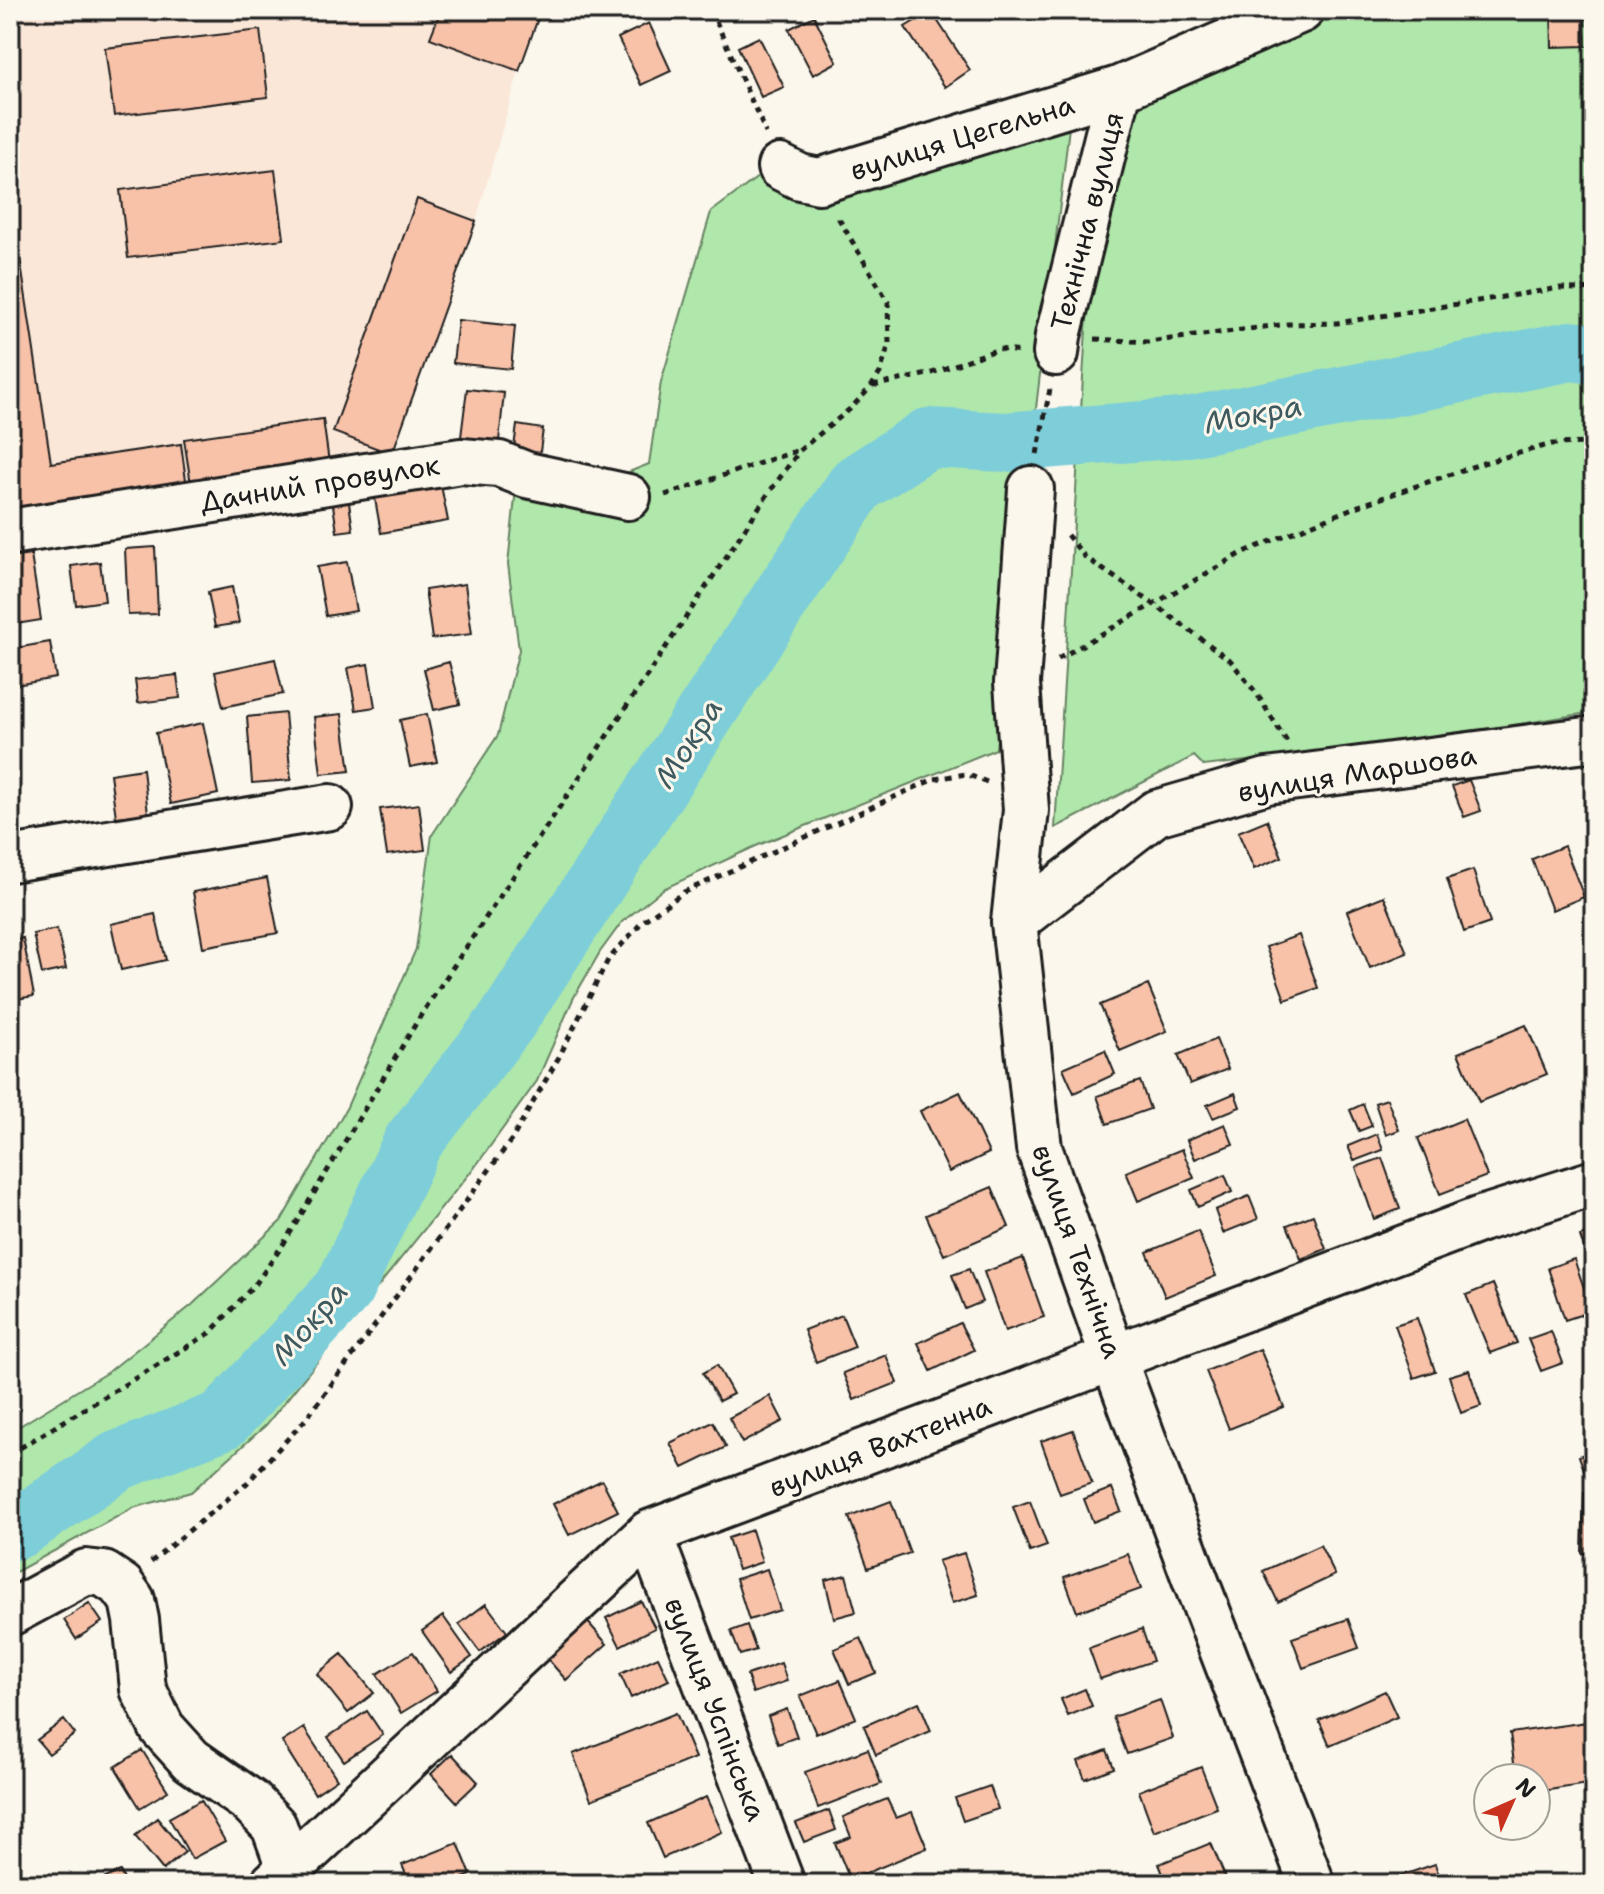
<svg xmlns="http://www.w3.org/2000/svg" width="1604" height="1894" viewBox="0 0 1604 1894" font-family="'Shantell Sans',sans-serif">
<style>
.built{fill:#fae7d8}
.green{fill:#b0e7aa;stroke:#668263;stroke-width:2}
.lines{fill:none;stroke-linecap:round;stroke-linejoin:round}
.river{stroke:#7eceda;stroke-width:60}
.building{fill:#f8c2a9;stroke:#1c1c1c;stroke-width:2}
.minor-casing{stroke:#1c1c1c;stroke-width:50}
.path{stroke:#1c1c1c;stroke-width:5;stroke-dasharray:6 6;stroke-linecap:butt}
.minor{stroke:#fbf7ec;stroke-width:44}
.labels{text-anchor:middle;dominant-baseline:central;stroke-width:6;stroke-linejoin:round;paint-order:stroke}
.street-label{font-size:28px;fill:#1c1c1c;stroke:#fbf7ec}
.water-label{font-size:30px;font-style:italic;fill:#3e5a5e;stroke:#fbf7ec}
</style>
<rect width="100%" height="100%" fill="#fbf7ec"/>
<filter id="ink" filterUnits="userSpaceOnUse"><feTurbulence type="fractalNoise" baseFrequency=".0125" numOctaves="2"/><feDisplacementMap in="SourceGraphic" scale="16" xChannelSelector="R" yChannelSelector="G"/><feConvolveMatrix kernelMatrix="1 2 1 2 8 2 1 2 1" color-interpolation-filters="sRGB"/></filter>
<g filter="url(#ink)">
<path class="built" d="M10 10H541L519 71 476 221 392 454 10 522Z"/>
<path class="green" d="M1309 10H1588L1594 25V712L1402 743 1204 766 1194 756 1055 828 1100 104Z
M1071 110 996 749 756 846 663 889 622 922 600 952 573 999 537 1081 478 1163 266 1425 191 1492 133 1508 10 1575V1432L111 1370 192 1305 281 1221 347 1107 416 949 432 835 498 735 519 650 508 564 517 479 604 482 649 464 661 382 711 212 762 174Z"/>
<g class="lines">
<path class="river" d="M10 1531 19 1528 117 1461 223 1420 344 1289 413 1142 507 1021 748 648 857 484 928 438 1005 442 1183 428 1571 351 1594 354"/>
</g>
<path class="building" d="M426 10H541L519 71 430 38 439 15Z
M1551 10H1585L1586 46 1552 47Z
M931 11 970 70 945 87 905 27Z
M814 16 837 62 813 75 789 29Z
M649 23 671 71 641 85 618 38Z
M260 30 268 97 114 116 105 48Z
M759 37 784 87 761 97 738 47Z
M275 170 284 239 128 258 120 190Z
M10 192 51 463 181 444 188 495 10 522Z
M417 199 476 221 392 454 333 432Z
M458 320 515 326 511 369 453 363Z
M467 389 504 393 499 441 461 437Z
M323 419 331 477 193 497 184 439Z
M517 425 543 429 539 459 513 455Z
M440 480 448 521 381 533 374 493Z
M348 496 353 530 337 532 332 498Z
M155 547 158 614 128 615 125 549Z
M31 555 41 620 10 625V558Z
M100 562 105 601 76 605 71 566Z
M347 562 356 611 326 616 317 567Z
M465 584 472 634 432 639 425 590Z
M232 587 239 623 215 627 208 592Z
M50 642 56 678 10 686V649Z
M275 659 283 694 223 707 215 672Z
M449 662 460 704 434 710 424 669Z
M368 664 375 707 356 710 348 668Z
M177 675 180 698 138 703 135 680Z
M285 713 291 780 252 783 247 717Z
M342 714 350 771 321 774 314 717Z
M427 714 437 762 410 767 400 720Z
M203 723 218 794 171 804 156 733Z
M143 769 148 814 116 817 110 774Z
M1469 780 1481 811 1464 817 1452 786Z
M419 804 425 850 387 855 380 809Z
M1267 820 1282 857 1254 869 1238 832Z
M1564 846 1584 897 1552 910 1532 859Z
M1473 870 1490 923 1464 932 1447 879Z
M267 878 278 933 203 947 193 892Z
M1384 896 1407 953 1370 968 1347 911Z
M155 914 166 960 121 970 111 924Z
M57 929 66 969 42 974 33 934Z
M1299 935 1318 988 1285 1000 1266 947Z
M23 938 34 996 16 999 10 968V940Z
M1148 985 1167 1031 1120 1051 1100 1005Z
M1526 1025 1547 1074 1479 1102 1458 1053Z
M1216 1039 1228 1069 1190 1084 1178 1055Z
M1105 1050 1115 1074 1074 1093 1063 1068Z
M1140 1081 1150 1109 1107 1124 1097 1096Z
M960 1092 989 1153 949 1172 920 1111Z
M1235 1093 1240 1107 1213 1118 1207 1105Z
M1387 1099 1399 1130 1386 1135 1375 1103Z
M1363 1104 1372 1126 1359 1131 1350 1110Z
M1464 1119 1487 1176 1440 1194 1418 1138Z
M1225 1124 1233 1144 1195 1159 1187 1140Z
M1377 1134 1383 1150 1354 1161 1348 1146Z
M1182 1149 1194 1178 1138 1201 1126 1172Z
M1382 1158 1400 1209 1374 1219 1356 1167Z
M1225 1175 1232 1192 1198 1207 1191 1190Z
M992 1187 1009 1227 944 1255 926 1215Z
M1249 1196 1258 1219 1223 1233 1215 1210Z
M1313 1215 1326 1249 1301 1259 1287 1225Z
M1198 1231 1216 1276 1165 1297 1147 1252Z
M1594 1231V1276L1580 1236Z
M1023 1258 1044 1317 1005 1331 984 1272Z
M1574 1259 1592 1311 1565 1320 1548 1268Z
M969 1269 982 1302 965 1309 952 1275Z
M1493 1284 1517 1343 1490 1353 1466 1295Z
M842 1315 855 1347 816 1362 804 1330Z
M1417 1318 1435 1371 1414 1378 1395 1325Z
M960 1323 974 1350 931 1371 918 1343Z
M1551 1331 1563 1363 1541 1371 1528 1339Z
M1260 1349 1284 1407 1229 1429 1206 1371Z
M886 1355 897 1383 854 1400 843 1373Z
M717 1365 733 1394 719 1401 703 1373Z
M1469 1370 1481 1406 1461 1413 1449 1376Z
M770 1396 783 1421 742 1443 729 1418Z
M713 1422 726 1447 683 1468 670 1443Z
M1073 1430 1092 1483 1060 1494 1041 1441Z
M1594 1450V1475L1587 1478 1579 1456Z
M602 1480 618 1511 569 1535 553 1504Z
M1112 1488 1121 1511 1093 1522 1084 1499Z
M1584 1493H1594V1553H1582Z
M891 1501 910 1553 868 1568 849 1517Z
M1030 1501 1047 1546 1030 1552 1013 1507Z
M752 1530 762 1562 738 1570 728 1538Z
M1320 1545 1335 1575 1278 1602 1263 1571Z
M964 1553 978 1595 952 1603 938 1561Z
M1128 1554 1141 1589 1077 1612 1064 1577Z
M767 1569 780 1610 749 1620 736 1579Z
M846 1575 856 1612 834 1618 825 1580Z
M641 1601 655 1628 620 1646 606 1618Z
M89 1603 102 1622 76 1639 64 1620Z
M486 1604 507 1632 480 1652 459 1624Z
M443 1616 472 1657 451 1672 422 1631Z
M1348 1619 1359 1648 1303 1668 1292 1638Z
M586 1620 607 1644 566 1680 545 1656Z
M747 1625 756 1650 740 1655 731 1631Z
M1142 1629 1153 1661 1100 1679 1089 1648Z
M861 1638 876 1673 849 1684 834 1649Z
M413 1652 437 1691 401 1713 377 1674Z
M342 1654 374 1693 348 1713 317 1674Z
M658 1657 669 1680 631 1698 620 1674Z
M781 1663 787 1681 753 1693 747 1675Z
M840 1680 856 1718 816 1734 800 1696Z
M1085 1689 1092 1706 1068 1716 1061 1699Z
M1385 1691 1397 1717 1330 1746 1319 1720Z
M1160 1700 1173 1738 1127 1754 1113 1717Z
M919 1702 931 1731 876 1755 864 1726Z
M787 1709 797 1737 778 1744 768 1716Z
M367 1711 383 1735 344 1761 328 1737Z
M676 1713 695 1758 591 1800 573 1754Z
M64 1720 75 1734 49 1754 37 1740Z
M1594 1721V1783L1536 1792V1778H1516L1510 1733Z
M304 1728 337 1779 315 1794 282 1742Z
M868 1749 881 1784 818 1808 805 1772Z
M142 1750 168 1791 140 1808 115 1767Z
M1107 1750 1114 1768 1085 1779 1078 1761Z
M452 1754 478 1782 457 1802 431 1774Z
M1201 1767 1217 1808 1154 1832 1139 1791Z
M990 1786 998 1809 963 1821 955 1798Z
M706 1797 722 1832 663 1858 648 1823Z
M887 1799 896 1818 912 1812 927 1848 850 1880 835 1843 851 1837 843 1817Z
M201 1800 225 1841 192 1859 169 1818Z
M829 1810 836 1830 804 1842 796 1823Z
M157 1818 185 1852 163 1870 135 1836Z
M458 1843 471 1875 447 1884H410L402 1865Z
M1211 1843 1228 1884H1167L1159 1864Z
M1435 1864 1442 1884H1377Z
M120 1871 126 1884H93Z"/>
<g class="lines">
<defs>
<path id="minor" d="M780 167 800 177 819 181 1119 89 1301 10
M1056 353 1058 336 1119 89
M1031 489 1017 683 1026 810 1014 922 1039 1148 1113 1357 1195 1579 1312 1884
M10 532 461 461 499 464 527 475 628 497
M10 859 330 807
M1014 922 1156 813 1267 781 1594 739
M649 1533 782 1884
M10 1613 86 1572 104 1574 122 1586 132 1600 136 1620 143 1689 162 1728 191 1760 251 1802 274 1826 295 1884
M273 1884 649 1533 1481 1219 1594 1183"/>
</defs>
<use href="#minor" class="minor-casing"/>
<path class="path" d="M711 10 766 133
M1095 339 1148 342 1288 324 1337 323 1560 288 1594 290
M873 386 932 373 999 349 1021 352
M1037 454 1050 389
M665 495 799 450
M1067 535 1085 557 1155 605 1230 660 1257 694 1287 742
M1058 659 1244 552 1353 508 1483 463 1552 444 1594 443
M10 1454 210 1333 257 1282 284 1243 421 1015 768 494 800 450 850 409 871 387 880 373 889 344 888 302 839 219V215
M151 1562 247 1483 306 1419 512 1139 559 1057 608 960 643 921 684 892 934 779 966 774 987 782"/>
<use href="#minor" class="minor"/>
</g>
</g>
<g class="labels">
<g class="street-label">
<text transform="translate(962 137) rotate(-17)">вулиця Цегельна</text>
<text transform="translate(1087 221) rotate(-76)">Технічна вулиця</text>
<text transform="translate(320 483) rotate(-9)">Дачний провулок</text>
<text transform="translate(1357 773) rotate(-9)">вулиця Маршова</text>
<text transform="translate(1078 1251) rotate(71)">вулиця Технічна</text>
<text transform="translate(880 1446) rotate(-21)">вулиця Вахтенна</text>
<text transform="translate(716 1709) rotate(69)">вулиця Успінська</text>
</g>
<g class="water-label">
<text transform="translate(1253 414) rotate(-11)">Мокра</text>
<text transform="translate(688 743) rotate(-57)">Мокра</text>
<text transform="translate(309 1323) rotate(-49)">Мокра</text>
</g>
</g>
<rect width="1604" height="1894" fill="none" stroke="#fbf7ec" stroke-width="40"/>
<rect x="20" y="20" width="1564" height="1854" fill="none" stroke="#1c1c1c" stroke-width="3" filter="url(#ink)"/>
<g transform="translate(1512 1802) rotate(45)"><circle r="38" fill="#fbf7ec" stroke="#a29f99" stroke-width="2"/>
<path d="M0-6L14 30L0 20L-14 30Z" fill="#c8321e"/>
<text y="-12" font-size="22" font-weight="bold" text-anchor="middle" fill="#1c1c1c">N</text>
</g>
</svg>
